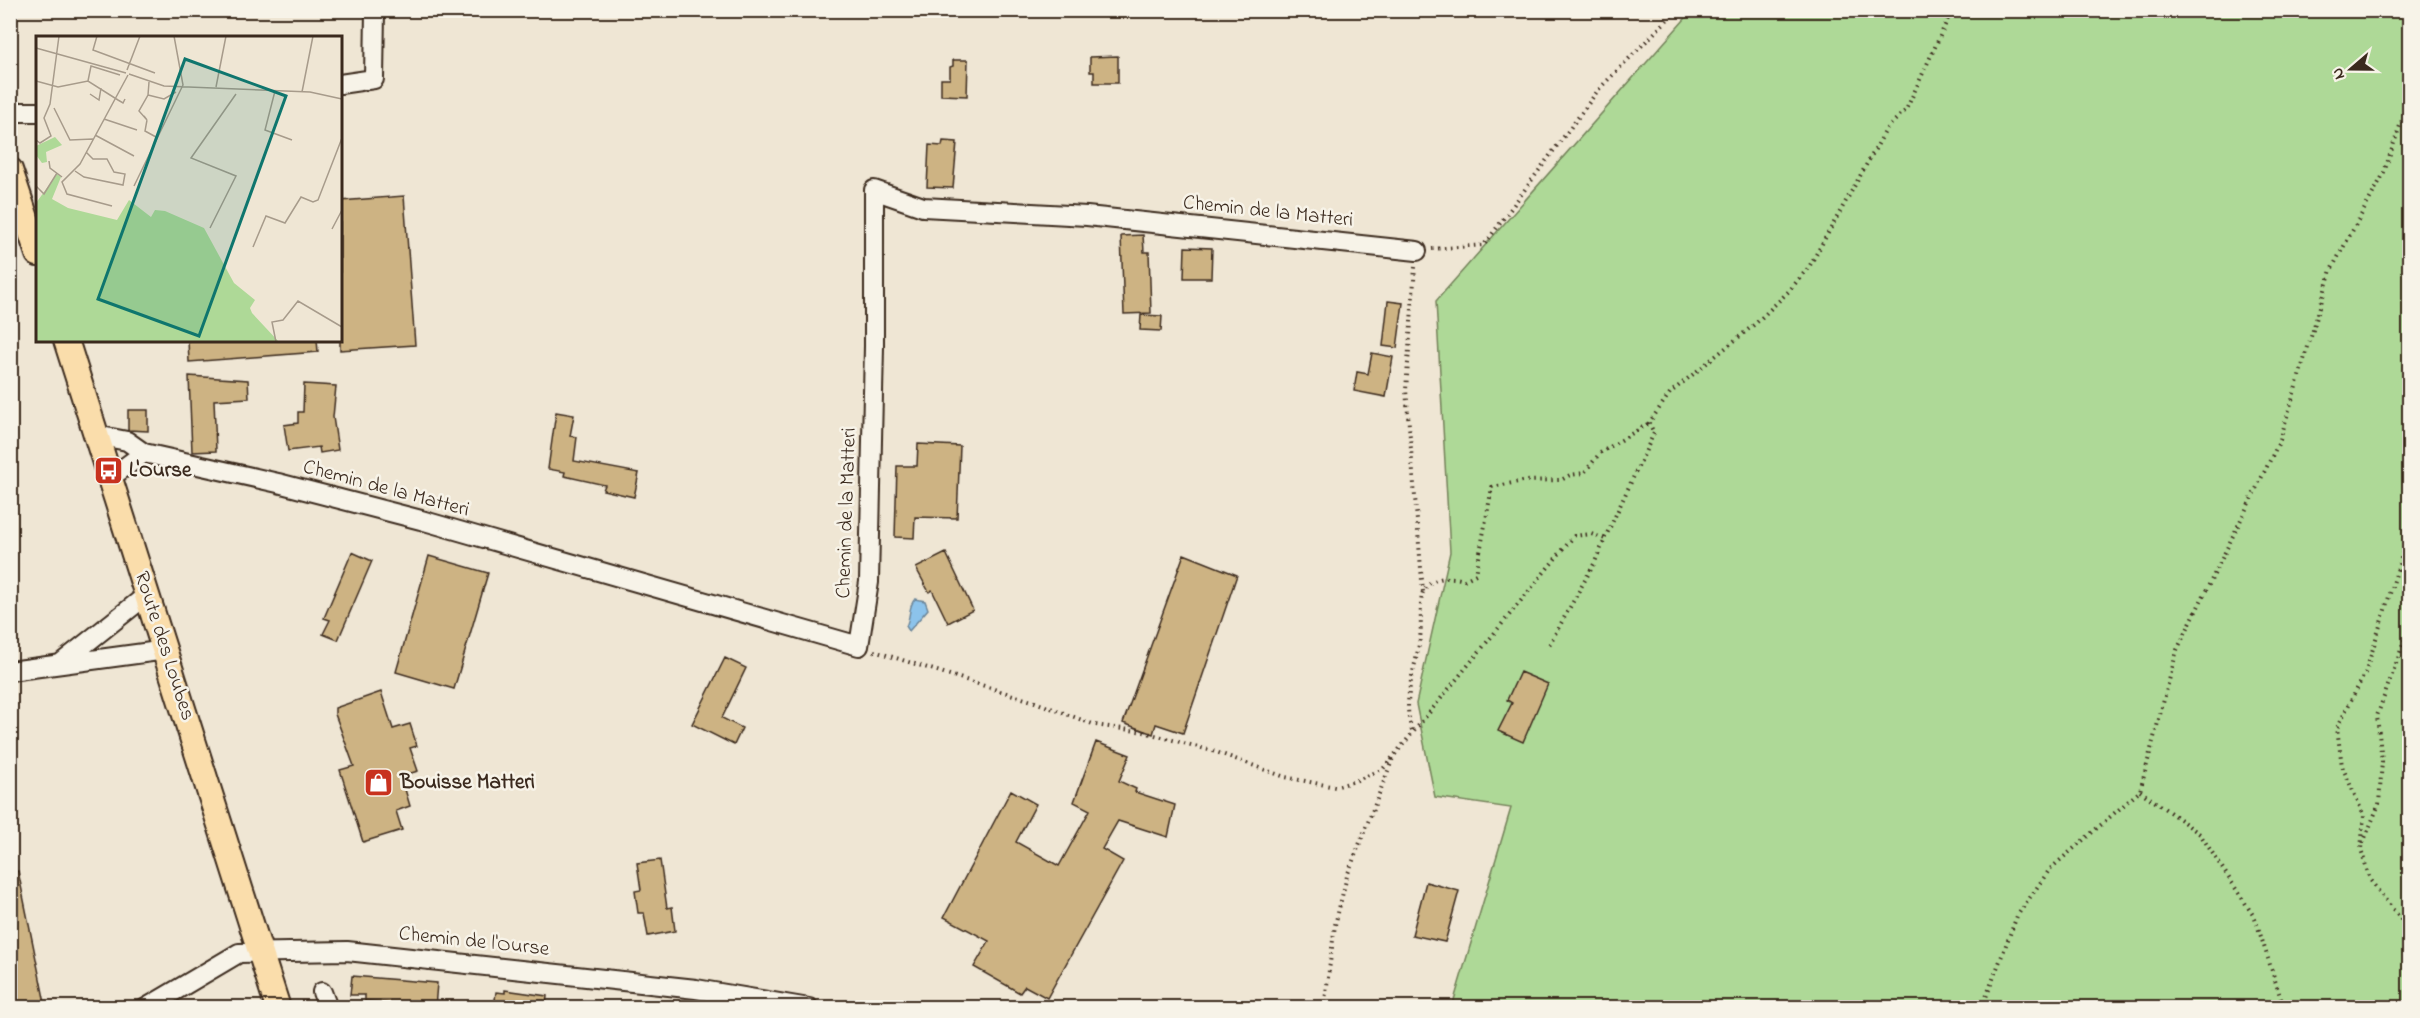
<svg xmlns="http://www.w3.org/2000/svg" width="2420" height="1018" viewBox="0 0 2420 1018" font-family="'Indie Flower',sans-serif">
<style>
.green{fill:#aed997;stroke:#74825a;stroke-width:1.5}
.water{fill:#8cc3eb;stroke:#6c8699;stroke-width:1.5}
.building{fill:#cdb383;stroke:#3b2a1e;stroke-width:1.5}
.lines{fill:none;stroke-linecap:round;stroke-linejoin:round}
.minor-casing{stroke:#3b2a1e;stroke-width:22}
.major-casing{stroke:#3b2a1e;stroke-width:28}
.path{stroke:#3b2a1e;stroke-width:4;stroke-dasharray:1.5 4.5;stroke-linecap:butt}
.minor{stroke:#f7f3e8;stroke-width:18}
.major{stroke:#faddab;stroke-width:24}
.labels{text-anchor:middle;dominant-baseline:central;stroke-width:5;stroke-linejoin:round;paint-order:stroke}
.street-label{font-size:21px;fill:#3b2a1e;stroke:#f7f3e8}
.poi-label{font-size:21px;font-weight:bold;fill:#3b2a1e;stroke:#f7f3e8;text-anchor:start}
.inset-road{fill:none;stroke:#a79b8b;stroke-width:1.5}
.view{fill:#0f766e;fill-opacity:0.15;stroke:#0f766e;stroke-width:3}
.inset-edge{fill:none;stroke:#3b2a1e;stroke-width:3}
</style>
<rect width="100%" height="100%" fill="#efe6d4"/>
<filter id="ink" filterUnits="userSpaceOnUse"><feTurbulence type="fractalNoise" baseFrequency=".0167" numOctaves="2"/><feDisplacementMap in="SourceGraphic" scale="12" xChannelSelector="R" yChannelSelector="G"/><feConvolveMatrix kernelMatrix="1 2 1 2 8 2 1 2 1" color-interpolation-filters="sRGB"/></filter>
<g filter="url(#ink)">
<path class="green" d="M1692 11H2409V1007H1452L1511 808 1435 797 1416 704 1450 552 1436 301Z"/>
<path class="water" d="M915 599 925 601 928 609 909 631 906 626C911 617 908 606 915 599Z"/>
<path class="building" d="M1118 56V83H1094V72H1090V57Z
M953 60H968L967 96 941 95V79H950V67L953 66Z
M943 141 957 142 953 188 927 187 929 145 942 146Z
M404 196 415 345 340 350V201Z
M1143 235 1144 252H1149L1151 313 1124 314 1121 236Z
M1185 247 1212 248 1211 278H1184Z
M1388 301 1403 303 1397 348 1383 346Z
M1141 315 1162 316 1161 331 1140 330Z
M188 340H317L318 352 189 362Z
M1372 353 1393 357 1386 397 1354 391 1357 372 1368 374Z
M189 376 248 380 249 398 214 400 216 451 192 452Z
M304 384 336 386 333 417 338 450 320 453 319 447 288 451 284 425 298 423V412H303Z
M128 410H148V431L128 430Z
M556 412 574 415 570 436 577 437 574 461 639 473 634 497 603 490 605 485 564 476 565 472 548 469Z
M918 444 960 446 957 518 915 517 914 538 895 537 897 466H917Z
M352 552 372 561 338 640 323 634 330 620 324 618Z
M946 553 973 610 948 623 932 590 929 592 916 568Z
M1184 554 1237 575 1183 733 1156 724 1153 734 1123 723Z
M429 556 488 573 454 689 396 672Z
M725 658 746 668 722 718 742 728 734 745 692 724Z
M1520 672 1548 684 1523 742 1498 731 1512 703 1507 700Z
M381 692 393 729 410 724 417 746 410 748 418 771 401 776 410 806 396 811 402 830 363 842 340 770 354 766 335 714V708Z
M1096 742 1130 755 1119 781 1136 789 1135 792 1175 805 1168 837 1118 821 1102 849 1123 861 1047 998 1025 986 1020 993 974 967 989 941 944 917 1011 790 1036 804 1016 842 1059 866 1090 810 1074 802Z
M660 860 667 908 672 907 675 931 648 936 644 913H638L635 891 641 890 637 863Z
M18 871 46 1008H10V872Z
M1426 882 1459 891 1445 942 1412 935Z
M352 976 437 983 435 1008H413L414 1004 365 1001V995H350Z
M505 990 547 996 546 1008H494L496 992 505 993Z"/>
<g class="lines">
<defs>
<path id="minor" d="M340 84 374 79 375 10
M10 112H38
M96 435 127 441 144 453 110 478
M144 453 278 483 421 520 859 646 869 582 874 346V190L923 207 1087 216 1417 251
M60 664 148 594
M10 671 166 650
M322 992 328 1008
M146 1008 239 953 347 951 696 989 809 1008"/>
<path id="major" d="M10 170 38 254
M66 340 278 1008"/>
</defs>
<use href="#minor" class="minor-casing"/>
<use href="#major" class="major-casing"/>
<path class="path" d="M1432 249 1484 245 1599 89 1677 10
M1415 267 1406 390 1423 592
M2410 529 2366 671 2337 728 2342 766 2364 816 2361 849 2370 880 2410 931
M1605 538 1654 433 1649 423 1670 393 1755 324 1789 291 1809 267 1887 128 1906 110 1952 10
M874 651 1035 702 1095 725 1144 732 1216 752 1285 777 1335 787 1355 781 1383 769 1574 536 1591 534 1605 539 1594 564 1549 645
M1412 730C1401 699 1416 669 1420 638 1422 626 1419 602 1423 592 1431 576 1451 576 1464 580L1476 574 1492 487 1523 481 1561 480 1570 475 1584 473 1600 453 1649 423
M2140 791 2200 834 2255 918 2281 999 2279 1008
M2363 843 2379 804 2382 761 2377 716 2410 625
M1324 1008 1335 925 1347 876 1393 758
M1986 1008 1985 1000 2017 916 2050 869 2140 791 2177 650 2280 440 2331 270 2383 175 2402 120 2410 110"/>
<use href="#minor" class="minor"/>
<use href="#major" class="major"/>
</g>
</g>
<defs>
<symbol id="bus-square" viewBox="-11 -11 22 22"><rect x="-9" y="-9" width="18" height="18" rx="4" fill="#c8321e" stroke="#f7f3e8"/><path d="M-5-6H5V4H4V6H2V4H-2V6H-4V4H-5ZM-3.5-4V0h7V-4ZM-3.5 1.2v1.5H-2V1.2ZM2 1.2v1.5H3.5V1.2Z" fill="#fff"/></symbol>
<symbol id="shop-square" viewBox="-11 -11 22 22"><rect x="-9" y="-9" width="18" height="18" rx="4" fill="#c8321e" stroke="#f7f3e8"/><path d="M-5-2.5h2.3a2.7 3.5 0 0 1 5.4 0H5L5.5 6h-11ZM-1.5-2.5h3a1.5 2.3 0 0 0-3 0Z" fill="#fff"/></symbol>
</defs>
<g fill-rule="evenodd">
<use href="#bus-square" x="92" y="454" width="33" height="33"/>
<use href="#shop-square" x="362" y="766" width="33" height="33"/>
</g>
<g class="labels">
<g class="street-label">
<text transform="translate(1268 212) rotate(6)">Chemin de la Matteri</text>
<text transform="translate(386 489) rotate(15)">Chemin de la Matteri</text>
<text transform="translate(847 513) rotate(-88)">Chemin de la Matteri</text>
<text transform="translate(164 646) rotate(72)">Route des Loubes</text>
<text transform="translate(474 942) rotate(6)">Chemin de l'Ourse</text>
</g>
<g class="poi-label">
<text x="129" y="471">L'Ourse</text>
<text x="400" y="783">Bouisse Matteri</text>
</g>
</g>
<g transform="translate(36 36)">
<rect width="306" height="306" fill="#efe6d4"/>
<path d="M19 101 26 109 10 116 11 126 6 127 0 119V110ZM21 138 25 141 16 163 32 172 81 184 93 164 115 181 119 174 129 175 168 192 198 247 219 264 214 272 216 277 243 306H0V167Z" fill="#aed997"/>
<path class="inset-road" d="M61 0 57 14 119 37M0 12 90 37M91 34 104 0M93 38 128 50 274 56 306 63M0 45 22 51 52 45 82 64 87 67 89 63M52 45 55 30 84 39M180 51 190 0M239 55 229 94 256 104M266 56 277 0M54 58 63 64 65 52M112 59 128 63 140 56M18 72 34 104 57 103M108 80 111 84 103 75 112 59 113 46M68 83 101 94M111 84 109 95 120 101M59 99 98 120M0 104 4 107 15 100 8 82 14 68 23 0M13 125 14 132 26 141M39 135 48 141 87 149 89 138 78 136 71 123H57L50 116M0 150 8 158 21 137M98 150 147 49 138 0M76 170 31 158 26 146 44 128 92 39M174 192 200 140 155 122 200 58M296 193 306 174M217 211 230 180 249 187 265 161 277 166 282 164 306 102M240 306 236 286 247 284 262 265 306 291"/>
<path class="view" d="M149 23 250 60 163 300 62 263Z"/>
<rect width="306" height="306" class="inset-edge"/>
</g>
<rect width="2420" height="1018" fill="none" stroke="#f7f3e8" stroke-width="36"/>
<rect x="18" y="18" width="2384" height="982" fill="none" stroke="#3b2a1e" stroke-width="2" filter="url(#ink)"/>
<g transform="translate(2351 69) rotate(250)" stroke="#f7f3e8" stroke-width="4.5" paint-order="stroke">
<path d="M0-4.5L10 22L0 15L-10 22Z" fill="#3b2a1e"/>
<text y="-9" font-size="16" font-weight="bold" text-anchor="middle" fill="#3b2a1e">N</text>
</g>
</svg>
